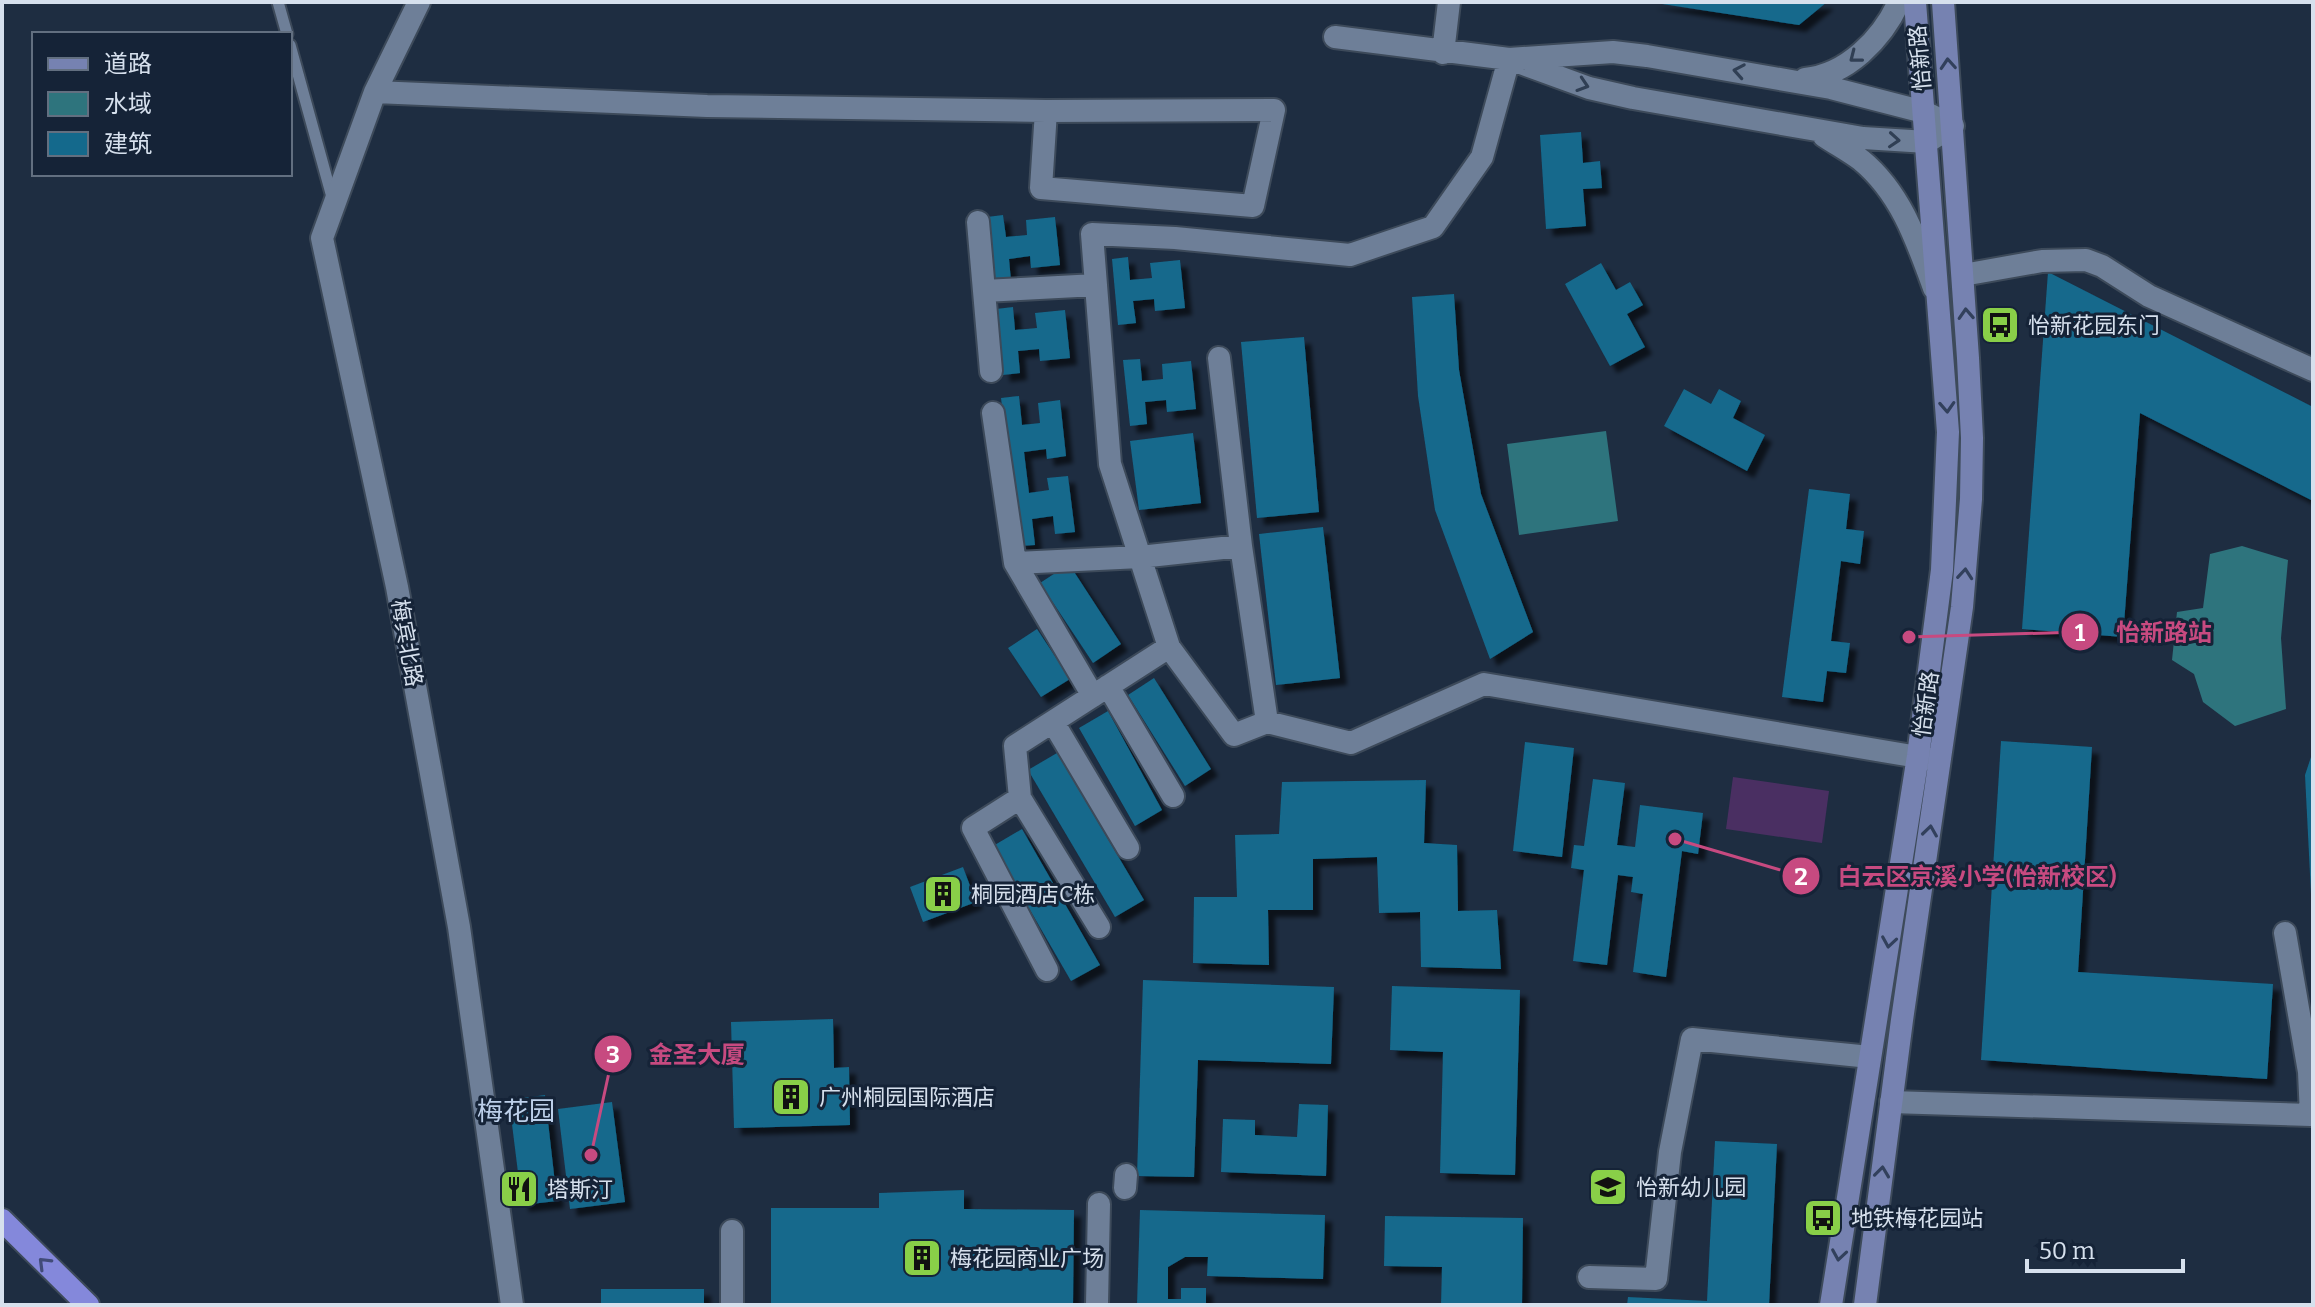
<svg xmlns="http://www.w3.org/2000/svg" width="2315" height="1307" viewBox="0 0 2315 1307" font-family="Bitter,'Noto Sans SC',serif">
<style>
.grass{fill:#4a2f62}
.water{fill:#2e747d}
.building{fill:#14698c;filter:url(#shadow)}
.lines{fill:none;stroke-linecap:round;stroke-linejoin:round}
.service-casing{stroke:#3d4a5a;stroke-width:15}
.minor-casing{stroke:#3d4a5a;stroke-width:26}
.secondary-casing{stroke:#3d4a5a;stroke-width:26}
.trunk-casing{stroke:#3d4a5a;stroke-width:26}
.service{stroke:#6e7f98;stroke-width:11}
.minor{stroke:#6e7f98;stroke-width:22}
.secondary{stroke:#7682b1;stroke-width:22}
.trunk{stroke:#8488db;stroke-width:22}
.oneway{stroke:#303f54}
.oneway2{stroke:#32405c}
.oneway3{stroke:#414b79}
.labels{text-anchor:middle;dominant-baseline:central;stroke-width:6;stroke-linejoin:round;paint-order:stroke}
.street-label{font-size:22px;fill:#d6e0ed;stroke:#152337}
.poi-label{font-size:22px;fill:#d6e0ed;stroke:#152337;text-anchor:start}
.quarter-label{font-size:26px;fill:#bdd0ea;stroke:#152337}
.leader{fill:none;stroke:#c74a80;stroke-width:3}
.callout-dot{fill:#c74a80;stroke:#152337;stroke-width:3}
.mark-label{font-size:24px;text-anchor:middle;font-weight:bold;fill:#fff}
.callout-label{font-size:24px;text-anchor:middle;font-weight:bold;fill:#c74a80;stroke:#152337;stroke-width:6;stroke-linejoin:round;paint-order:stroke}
</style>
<defs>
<filter id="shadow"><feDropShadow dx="7" dy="7" stdDeviation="2" flood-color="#0009"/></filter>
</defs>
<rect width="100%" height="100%" fill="#1e2d41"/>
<path class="grass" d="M1733 777 1829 791 1822 843 1726 829Z"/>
<path class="water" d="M1606 431 1618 521 1519 535 1507 444Z
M2242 546 2288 560 2281 638 2286 709 2235 726 2203 702 2194 674 2172 660 2177 612 2203 608 2210 554Z"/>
<path class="building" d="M1649 2H1827L1799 25Z
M1581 132 1583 163 1600 161 1602 188 1583 189 1586 226 1546 229 1540 135Z
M1003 215 1006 237 1027 235 1026 220 1055 217 1060 265 1031 268 1030 256 1009 259 1011 281 994 283 987 217Z
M1128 257 1130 280 1152 278 1150 263 1180 260 1185 308 1155 311 1154 299 1133 301 1136 323 1118 325 1112 259Z
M1601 263 1616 290 1630 282 1643 305 1627 314 1645 347 1610 366 1565 284Z
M2048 272 2313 407V501L2140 413 2123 637 2022 629Z
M1454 294 1459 370 1481 494 1533 632 1490 659 1435 510 1418 396 1412 297Z
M1013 307 1015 330 1037 328 1035 313 1065 310 1070 358 1040 361 1039 349 1018 351 1020 373 1003 375 996 309Z
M1304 337 1319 512 1257 518 1241 342Z
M1140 359 1142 381 1163 379 1162 364 1191 361 1196 409 1167 412 1166 400 1145 402 1147 424 1130 426 1123 360Z
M1684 389 1711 404 1719 389 1741 401 1733 418 1765 435 1747 471 1664 426Z
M1019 396 1022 425 1040 423 1038 403 1060 400 1066 456 1047 459 1046 449 1024 452 1029 493 1049 490 1047 478 1068 476 1075 532 1055 534 1053 516 1032 519 1035 545 1019 546 1001 398Z
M1193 433 1201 503 1139 510 1130 441Z
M1809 489 1850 494 1846 529 1864 531 1860 564 1841 561 1831 641 1850 643 1846 673 1827 671 1823 702 1782 697Z
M1323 527 1340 678 1276 685 1259 534Z
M1069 564 1121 644 1093 663 1040 583Z
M1037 629 1070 679 1041 697 1008 648Z
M1154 678 1211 769 1185 786 1128 695Z
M1108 711 1162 810 1135 826 1079 728Z
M2001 741 2092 747 2078 972 2273 984 2267 1079 1981 1060Z
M1525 742 1574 748 1562 857 1513 851Z
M2313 751V894H2311L2305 775Z
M1057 753 1144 900 1115 917 1028 770Z
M1593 779 1625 783 1617 845 1635 847 1640 805 1703 813 1698 854 1682 851 1666 977 1633 972 1643 894 1631 892 1633 877 1618 875 1607 965 1573 961 1584 870 1571 868 1574 845 1584 846Z
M1426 780 1424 843 1457 845 1458 911 1497 910 1501 969 1421 967 1420 912 1379 913 1377 857 1313 859V910H1268L1269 965 1193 963 1194 897H1237L1235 835 1279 834 1282 782Z
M1022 829 1100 965 1071 981 993 846Z
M963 867 976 902 923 922 910 887Z
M1143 980 1334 987 1331 1064 1198 1060 1194 1177 1137 1176Z
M1392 986 1520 990 1515 1175 1440 1173 1443 1052 1390 1050Z
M833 1019 834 1068 849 1067 850 1125 734 1128 731 1022Z
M545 1095 557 1201 522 1205 509 1100Z
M612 1102 625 1202 570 1209 558 1109Z
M1299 1104 1328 1105 1326 1176 1221 1172 1223 1119 1255 1120V1135L1297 1137Z
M1715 1141 1777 1144 1769 1305H1627L1628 1297 1707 1301Z
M964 1190V1209L1074 1210 1073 1305H771V1208H879V1193Z
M1140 1210 1325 1215 1323 1279 1207 1276 1208 1257H1185L1168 1267V1299H1181V1288H1206V1305H1137Z
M1385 1216 1523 1218 1522 1305H1441L1442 1267 1384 1266Z
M601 1289H704V1305H601Z"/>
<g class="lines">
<defs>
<path id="service" d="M278 2 287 34
M290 45 332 197"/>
<path id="minor" d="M419 2 375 92 322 238 397 587 459 927 512 1305
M1335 37 1509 59 1613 52 1647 56 1831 88 1924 112 1953 126
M1443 53 1449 2
M1509 59 1482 157 1433 227 1350 255 1175 238 1092 234 1110 464 1169 647 1234 735 1267 722 1351 743 1484 684 1936 760
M1518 62 1589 88 1633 98 1863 138 1927 142 1940 134
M1805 79C1847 75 1882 39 1899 2
M375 92 707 106 1046 111 1274 110 1253 206 1041 188 1046 111
M1824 136C1836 144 1849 151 1861 160 1901 193 1917 241 1934 288
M978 222 984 291
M1963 275 2042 261 2086 260 2102 266 2149 296 2313 370
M1219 358 1241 546
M991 371 984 291 1096 285
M993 413 1015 563
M1108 686 1173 796
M1093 696 1015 563 1140 557 1241 546 1267 722
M1053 722 1128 848
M1020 798 1099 927
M1047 970 973 828 1020 798 1015 746 1169 647
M1891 1102 2311 1115 2309 1072 2285 933
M1125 1188 1126 1175
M732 1231V1305
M1589 1277 1656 1279 1670 1152 1692 1039 1870 1057
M1097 1305 1099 1204"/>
<path id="secondary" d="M1831 1305 1918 756 1942 570 1948 432 1915 2
M1865 1305 1902 1020 1962 607 1971 499 1972 438 1968 358 1943 2"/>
<path id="trunk" d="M2 1220 88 1305"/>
</defs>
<use href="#service" class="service-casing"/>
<use href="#minor" class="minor-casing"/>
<use href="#secondary" class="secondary-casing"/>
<use href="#trunk" class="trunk-casing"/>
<use href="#service" class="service"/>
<use href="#minor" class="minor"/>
<use href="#secondary" class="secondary"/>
<use href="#trunk" class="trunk"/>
</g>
<defs><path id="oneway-chevron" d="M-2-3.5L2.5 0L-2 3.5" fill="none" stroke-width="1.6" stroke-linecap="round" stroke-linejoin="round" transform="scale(2)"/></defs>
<g class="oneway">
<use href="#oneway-chevron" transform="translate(1855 57) rotate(142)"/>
<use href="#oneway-chevron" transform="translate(1739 71) rotate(-170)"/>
<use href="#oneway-chevron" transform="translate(1583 85) rotate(18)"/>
<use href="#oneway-chevron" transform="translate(1894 140) rotate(4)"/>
</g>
<g class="oneway2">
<use href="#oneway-chevron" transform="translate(1948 64) rotate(-94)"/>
<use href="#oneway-chevron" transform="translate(1966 314) rotate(-93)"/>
<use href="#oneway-chevron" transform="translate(1947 407) rotate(87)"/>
<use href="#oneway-chevron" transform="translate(1965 574) rotate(-85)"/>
<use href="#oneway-chevron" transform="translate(1930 831) rotate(-82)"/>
<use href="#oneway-chevron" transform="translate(1889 942) rotate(99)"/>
<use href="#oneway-chevron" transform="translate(1882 1172) rotate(-83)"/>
<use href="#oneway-chevron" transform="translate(1839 1255) rotate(99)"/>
</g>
<use class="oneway3" href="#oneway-chevron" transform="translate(44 1263) rotate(-135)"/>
<defs>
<symbol id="bus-square" viewBox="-11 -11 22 22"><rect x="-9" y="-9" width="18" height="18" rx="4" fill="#89cf48" stroke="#152337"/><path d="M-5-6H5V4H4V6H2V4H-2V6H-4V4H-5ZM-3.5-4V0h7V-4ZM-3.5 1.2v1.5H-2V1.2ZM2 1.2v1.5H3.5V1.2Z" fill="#111"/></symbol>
<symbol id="building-square" viewBox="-11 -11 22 22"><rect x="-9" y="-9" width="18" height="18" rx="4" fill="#89cf48" stroke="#152337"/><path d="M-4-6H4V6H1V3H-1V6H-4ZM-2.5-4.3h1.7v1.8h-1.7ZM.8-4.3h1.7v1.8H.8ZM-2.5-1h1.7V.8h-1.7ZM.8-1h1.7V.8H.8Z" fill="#111"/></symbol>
<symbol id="school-square" viewBox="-11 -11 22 22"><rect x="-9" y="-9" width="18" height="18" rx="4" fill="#89cf48" stroke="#152337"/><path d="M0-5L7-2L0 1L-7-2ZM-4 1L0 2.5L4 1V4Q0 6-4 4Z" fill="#111"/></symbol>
<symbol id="restaurant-square" viewBox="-11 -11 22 22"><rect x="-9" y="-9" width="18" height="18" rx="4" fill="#89cf48" stroke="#152337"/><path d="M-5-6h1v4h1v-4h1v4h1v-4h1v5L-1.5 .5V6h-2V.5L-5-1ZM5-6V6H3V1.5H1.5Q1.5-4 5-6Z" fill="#111"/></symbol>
</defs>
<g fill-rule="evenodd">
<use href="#bus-square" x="1978" y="303" width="44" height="44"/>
<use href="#building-square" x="921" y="872" width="44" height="44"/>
<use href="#building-square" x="769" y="1075" width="44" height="44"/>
<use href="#school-square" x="1586" y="1165" width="44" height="44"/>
<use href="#restaurant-square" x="497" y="1167" width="44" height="44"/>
<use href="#bus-square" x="1801" y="1196" width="44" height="44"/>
<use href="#building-square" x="900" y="1236" width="44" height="44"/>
</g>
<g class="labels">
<g class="street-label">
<text transform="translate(1920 58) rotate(-95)">怡新路</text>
<text transform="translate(407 643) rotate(80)">梅宾北路</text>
<text transform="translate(1926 704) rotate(-82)">怡新路</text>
</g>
<g class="poi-label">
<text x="2028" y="325">怡新花园东门</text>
<text x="971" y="894">桐园酒店C栋</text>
<text x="819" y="1097">广州桐园国际酒店</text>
<text x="1636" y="1187">怡新幼儿园</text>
<text x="547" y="1189">塔斯汀</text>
<text x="1851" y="1218">地铁梅花园站</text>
<text x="950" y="1258">梅花园商业广场</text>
</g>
<g class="quarter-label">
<text x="516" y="1111">梅花园</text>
</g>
</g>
<path class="leader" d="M1909 637L2080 632M1675 839L1801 876M591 1155L613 1054"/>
<g class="callout-dot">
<circle cx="1909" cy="637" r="8"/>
<circle cx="1675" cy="839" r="8"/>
<circle cx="591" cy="1155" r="8"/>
<circle cx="2080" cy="632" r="20"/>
<circle cx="1801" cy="876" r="20"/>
<circle cx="613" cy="1054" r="20"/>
</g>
<g class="mark-label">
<text x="2080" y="641">1</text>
<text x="1801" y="885">2</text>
<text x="613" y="1063">3</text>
</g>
<g class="callout-label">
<text x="2164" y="641">怡新路站</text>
<text x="1977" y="885">白云区京溪小学(怡新校区)</text>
<text x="697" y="1063">金圣大厦</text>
</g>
<rect width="2315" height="1307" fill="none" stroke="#d6e0ed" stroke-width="8"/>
<rect x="32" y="32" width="260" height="144" fill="#152337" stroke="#626f80" stroke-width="2"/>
<rect x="48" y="58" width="40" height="12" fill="#7682b1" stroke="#626f80" stroke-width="2"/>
<text x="104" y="72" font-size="24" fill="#d6e0ed">道路</text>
<rect x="48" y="92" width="40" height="24" fill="#2e747d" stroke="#626f80" stroke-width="2"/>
<text x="104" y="112" font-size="24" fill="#d6e0ed">水域</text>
<rect x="48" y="132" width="40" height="24" fill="#14698c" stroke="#626f80" stroke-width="2"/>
<text x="104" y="152" font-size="24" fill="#d6e0ed">建筑</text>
<path d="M2027 1259v12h156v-12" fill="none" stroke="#d6e0ed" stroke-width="4"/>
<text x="2039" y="1259" font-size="24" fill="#d6e0ed" stroke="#152337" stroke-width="6" paint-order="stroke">50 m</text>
</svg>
